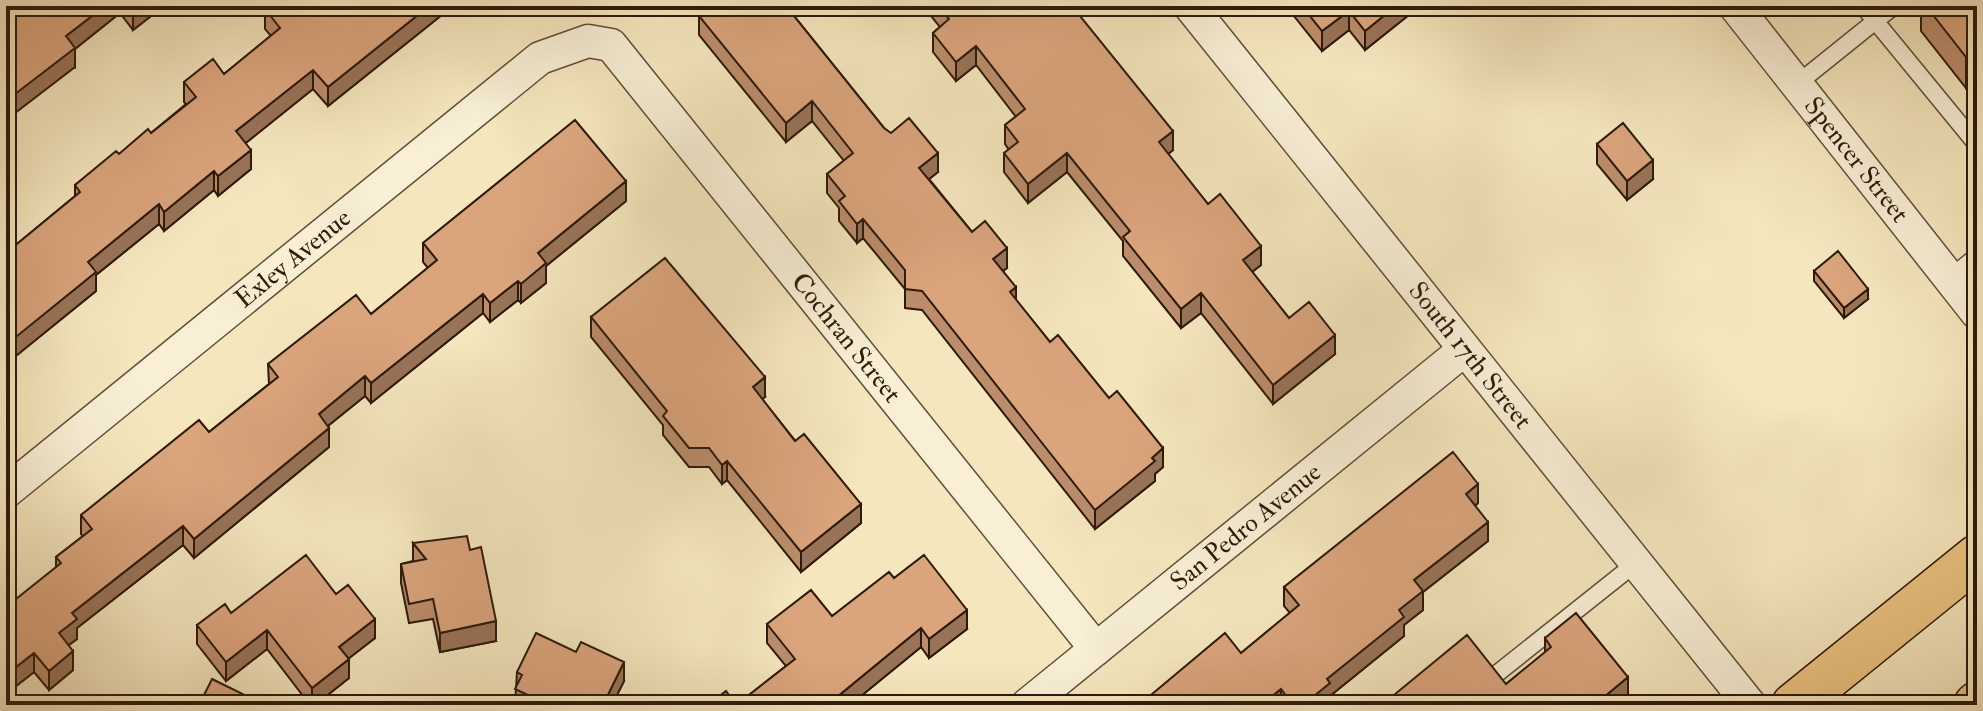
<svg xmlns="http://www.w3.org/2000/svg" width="1983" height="711" viewBox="0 0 1983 711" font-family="'IM FELL Double Pica',serif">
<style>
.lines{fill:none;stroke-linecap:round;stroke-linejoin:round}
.lane-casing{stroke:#604d38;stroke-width:19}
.street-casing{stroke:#604d38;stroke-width:35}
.primary-casing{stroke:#2e1a0b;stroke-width:47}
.lane{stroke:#f8efd5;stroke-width:16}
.street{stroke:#f8efd5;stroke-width:32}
.primary{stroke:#eac37f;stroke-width:44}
.wall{fill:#bb8d6c;stroke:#2e1a0b;stroke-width:2}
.shaded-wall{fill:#997358;stroke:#2e1a0b;stroke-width:2}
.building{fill:#daa47d;stroke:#2e1a0b;stroke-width:2}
.labels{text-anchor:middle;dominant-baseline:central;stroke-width:8;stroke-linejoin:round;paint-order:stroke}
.street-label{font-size:26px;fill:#2e1a0b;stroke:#f8efd5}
</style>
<rect width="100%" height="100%" fill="#f5e6be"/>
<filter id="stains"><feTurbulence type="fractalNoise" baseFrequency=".0025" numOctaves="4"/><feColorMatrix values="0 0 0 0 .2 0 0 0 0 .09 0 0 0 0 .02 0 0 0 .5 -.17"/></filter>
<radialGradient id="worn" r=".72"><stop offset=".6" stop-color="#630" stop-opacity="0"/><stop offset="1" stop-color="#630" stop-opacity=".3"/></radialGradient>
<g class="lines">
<defs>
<path id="lane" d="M1863 6 1977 145
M1797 84 1894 6
M1950 278 1977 256
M1494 676 1636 563"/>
<g id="street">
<path id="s1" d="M1190 6 1750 705"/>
<path id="s2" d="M1735 6 1977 313"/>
<path id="s3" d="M6 492 540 58 588 41 611 45 1096 649"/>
<path id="s4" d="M1027 705 1464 350"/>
</g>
<path id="primary" d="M1794 705 1977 557
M1976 705 1977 704"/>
</defs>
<use href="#lane" class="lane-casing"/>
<use href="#street" class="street-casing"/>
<use href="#primary" class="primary-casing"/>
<use href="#lane" class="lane"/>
<use href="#street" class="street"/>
<use href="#primary" class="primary"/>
</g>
<path class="wall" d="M6 6H164L133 30 120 13 75 49V67Z
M269 6H453L328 106 313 89 245 143 251 169 218 196 214 190 164 231 159 224 96 275V291L6 364V253L75 196V185L119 154 151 133 186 104 184 102V82L224 74 271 36 265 29V9Z
M707 6H806L794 16 884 128 938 172 929 179 972 232 1007 268 1003 271 1016 300 1050 342 1163 467 1155 474V481L1095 529 922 310 905 308V289L863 238 857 243 839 221V208L827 193V174L844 161 812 121 786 142 699 35V16L709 8Z
M923 6H1072L1173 150 1168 154 1208 204 1261 265 1252 272 1289 318 1335 354 1273 404 1201 313 1181 328 1123 256V241L1067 172 1028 203 1004 172V153L1009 150 1005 144V125L1016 117 976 65 956 81 933 52V33L940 27Z
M1286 6H1415V10L1365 50 1349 30 1322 51Z
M1921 6H1977L1966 88 1921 31Z
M1597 144 1653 179 1627 200 1597 164Z
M626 201 546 266V283L521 303 518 300 490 322 483 313 371 403 365 396 328 426 329 447 194 558 183 545 77 628V639L69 645 73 670 49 690 34 672 6 694 56 568V557L83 536 81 534V515L209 432 269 384 268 364 371 314 428 268 423 262V243Z
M1814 271 1868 299 1844 318 1814 281Z
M591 317 765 397 762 399 861 523 801 572 727 480 722 484 709 467H689L663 435V425L591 337Z
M1478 503 1475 506 1488 541 1423 592V610L1404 625V636L1330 696V702L1326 705H1139L1241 653 1290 613 1284 606V587Z
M413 543 496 641 440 652 433 619 409 623 401 583V564L413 561Z
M894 578 967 629 929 658 921 647 850 705H708L740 702 786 666 767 643V624L832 616Z
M336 594 375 638 349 658V678L315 705H310L267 649 226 681 197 644V625L231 613Z
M1545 638 1628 703 1626 705H1383V704L1506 684 1545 653Z
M517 672 624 681 612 705H515Z"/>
<path class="shaded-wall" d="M105 6H120V13L75 49V67L6 120V101L66 36Z
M139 6H164L133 30V11Z
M429 6H453L328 106V87Z
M784 6H806L784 23Z
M1396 6H1415V10L1365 50V31Z
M1349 11V30L1322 51V31Z
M976 46V65L956 81V62Z
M1977 48V79L1966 88V57Z
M313 70V89L236 151V131Z
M812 101V121L786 142V123Z
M1173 131V150L1159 161V142Z
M251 150V169L218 196V176Z
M938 153V172L919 187V168Z
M1067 153V172L1028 203V184Z
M1653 160V179L1627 200V181Z
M214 171V190L164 231V212Z
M626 181V201L546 266V283L521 303V284L538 253Z
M159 204V224L96 275V291L6 364V345L88 262Z
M863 219V238L857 243V224Z
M1261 246V265L1243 279V260Z
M1007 248V268L993 278V259Z
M518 281V300L490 322V303Z
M1016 287V307L1010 292Z
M1868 289V299L1844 318V308Z
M1201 293V313L1181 328V309Z
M483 294V313L371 403V383Z
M1335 335V354L1273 404V385Z
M365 376V396L319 433V414Z
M765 377V397L753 406V387Z
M329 428V447L194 558V539Z
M1163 448V467L1155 474V481L1095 529V510Z
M727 461V480L722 484V465Z
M1478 484V503L1466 513V494Z
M861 504V523L801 572V552Z
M1488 522V541L1423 592V610L1404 625V636L1330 696V702L1326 705H1303L1327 679 1399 610 1414 580Z
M183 526V545L77 628V639L59 652V633L72 613Z
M967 610V629L929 658V639Z
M375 619V638L339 666V647Z
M496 621V641L440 652V633Z
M921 628V647L850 705H837V697Z
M267 630V649L226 681V662Z
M73 651V670L49 690V671Z
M34 653V672L6 694V675Z
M349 659V678L315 705H312V688Z
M624 662V681L612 705H603Z
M1628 677V703L1626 705H1598V702Z
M1281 689V705H1261Z
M1593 697V705H1583Z"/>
<path class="building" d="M6 6H105L66 36 75 48 6 101Z
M130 6H139L133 11Z
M269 6H429L328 87 313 70 236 131 251 150 218 176 214 171 164 212 159 204 88 262 96 272 6 345V253L80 192 75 185 116 151 119 154 148 129 151 133 196 97 184 82 213 59 224 74 280 28 265 9Z
M711 6H786L884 128 891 133 909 118 938 153 919 168 972 232 985 221 1007 248 993 259 1016 287 1010 292 1050 342 1058 335 1109 398 1117 391 1163 448 1152 458 1155 461 1095 510 922 291 905 289V270L863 219 857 224 839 201 845 196 827 174 853 153 812 101 786 123 699 16Z
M938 6H1072L1173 131 1159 142 1208 204 1220 194 1261 246 1243 260 1289 318 1309 302 1335 335 1273 385 1201 293 1181 309 1123 237 1130 231 1067 153 1028 184 1004 153 1018 142 1005 125 1025 109 976 46 956 62 933 33 949 19Z
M1302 6H1396L1365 31 1349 11 1322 31Z
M1926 6H1977V48L1966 57Z
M575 120 626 181 538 253 546 263 521 284 518 281 490 303 483 294 371 383 365 376 319 414 329 428 194 539 183 526 72 613 77 619 59 633 73 651 49 671 34 653 6 675V607L61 563 56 557 92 529 81 515 199 420 209 432 278 377 268 364 356 295 371 314 437 260 423 243Z
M1623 123 1653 160 1627 181 1597 144Z
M1838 251 1868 289 1844 308 1814 271Z
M665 258 765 377 753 387 795 441 804 434 861 504 801 552 727 461 722 465 709 448H689L663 416 667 411 591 317Z
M1453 452 1478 484 1466 494 1488 522 1414 580 1423 591 1399 610 1404 617 1327 679 1330 683 1303 705H1293L1281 689 1261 705H1139L1225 633 1241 653 1299 605 1284 587Z
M467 536 470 550 481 547 496 621 440 633 433 599 409 604 401 564 426 559 413 543Z
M306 555 336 594 348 585 375 619 339 647 349 659 312 688 267 630 226 662 197 625 225 604 231 613Z
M924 555 967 610 929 639 921 628 837 697 843 705H708L726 691 734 702 738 699 740 702 795 659 767 624 811 590 832 616 889 572 894 578Z
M1576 613 1628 677 1598 702 1593 697 1583 705H1384L1383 704 1467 635 1506 684 1551 647 1545 638Z
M536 633 576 652 581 642 624 662 603 705H549L515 689 522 675 517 672Z
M212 679 265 705H199Z"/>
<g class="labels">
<g class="street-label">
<text stroke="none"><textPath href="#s2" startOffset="196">Spencer Street</textPath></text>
<text stroke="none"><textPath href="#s3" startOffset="370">Exley Avenue</textPath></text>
<text stroke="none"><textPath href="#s3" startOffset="1138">Cochran Street</textPath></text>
<text stroke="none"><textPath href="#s1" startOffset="448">South 17th Street</textPath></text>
<text stroke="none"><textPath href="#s4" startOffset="282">San Pedro Avenue</textPath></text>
</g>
</g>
<rect width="1983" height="711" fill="none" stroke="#f5e6be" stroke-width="32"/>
<rect x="8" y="8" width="1967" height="695" fill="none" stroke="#2e1a0b" stroke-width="4"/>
<rect x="16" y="16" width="1951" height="679" fill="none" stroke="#2e1a0b" stroke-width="2"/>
<rect width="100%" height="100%" filter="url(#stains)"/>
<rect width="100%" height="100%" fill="url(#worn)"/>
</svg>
